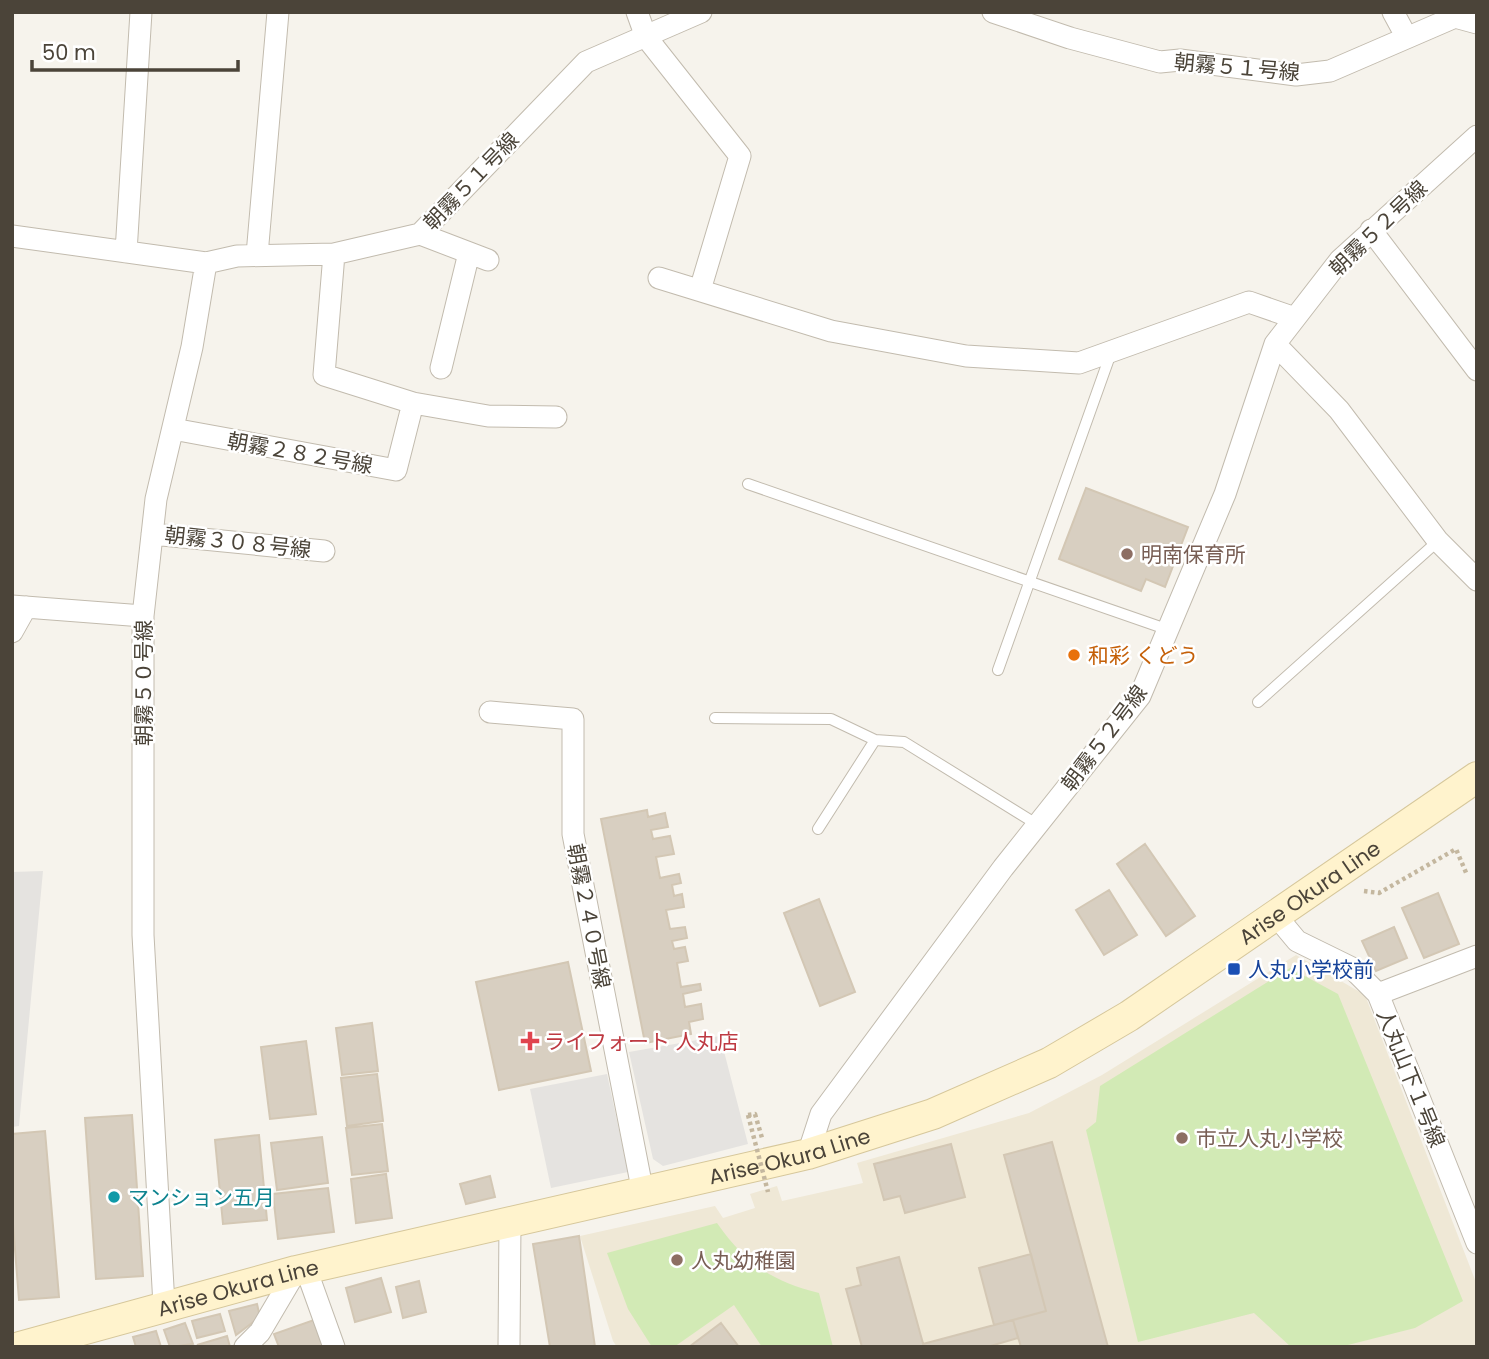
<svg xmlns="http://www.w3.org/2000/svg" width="1489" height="1359" viewBox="0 0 1489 1359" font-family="Poppins,'Noto Sans JP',sans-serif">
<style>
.education{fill:#efe8d6}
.green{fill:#d2eab5}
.parking{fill:#e5e3e0}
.building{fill:#d8cfc1;stroke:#d3c7b4;stroke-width:2}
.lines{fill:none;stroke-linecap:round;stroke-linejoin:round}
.service-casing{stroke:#c2bbae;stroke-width:12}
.minor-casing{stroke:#c2bbae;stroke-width:23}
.secondary-casing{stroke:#d6c79b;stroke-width:32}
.path{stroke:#c4b79f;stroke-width:4.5;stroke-dasharray:3.5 3.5;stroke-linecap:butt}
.service{stroke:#fff;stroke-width:10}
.minor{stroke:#fff;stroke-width:21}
.secondary{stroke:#fff3cd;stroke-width:30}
.path-bridge{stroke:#c4b79f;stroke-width:4.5;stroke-dasharray:3.5 3.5;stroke-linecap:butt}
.education-dot{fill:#8d6e63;stroke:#fff;stroke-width:2.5}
.food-dot{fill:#e8710a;stroke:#fff;stroke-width:2.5}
.transit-dot{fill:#1a4fb4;stroke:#fff;stroke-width:2.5}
.health-dot{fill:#e0444e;stroke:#fff;stroke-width:2.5}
.culture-dot{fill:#0f9aa8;stroke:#fff;stroke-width:2.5}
.labels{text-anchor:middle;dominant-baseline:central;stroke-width:5;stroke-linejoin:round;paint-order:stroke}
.street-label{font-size:21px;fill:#4b4439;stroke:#fff}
.education-label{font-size:21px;fill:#785e54;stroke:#fff;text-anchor:start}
.food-label{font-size:21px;fill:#c56008;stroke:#fff;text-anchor:start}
.transit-label{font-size:21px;fill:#164399;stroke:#fff;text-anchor:start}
.health-label{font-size:21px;fill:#be3a42;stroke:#fff;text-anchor:start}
.culture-label{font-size:21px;fill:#0d838f;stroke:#fff;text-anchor:start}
</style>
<rect width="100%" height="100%" fill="#f6f3ec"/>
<path class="education" d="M1296 955 1365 995 1477 1285V1347H617L613 1341 580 1236 715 1206 723 1218 755 1208 750 1194 777 1186 782 1201 863 1183 857 1163 1029 1113 1102 1075Z"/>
<path class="green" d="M1290 968 1338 994 1463 1301 1415 1328 1340 1347H1291L1254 1313 1138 1342 1086 1130 1096 1122 1100 1086Z
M717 1223C745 1263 771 1281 819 1293L833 1347H762L734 1305 674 1347H652L628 1309 607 1253Z"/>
<path class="parking" d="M43 871 19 1126 12 1127V872Z
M720 1036 748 1144 663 1166 653 1159 629 1052Z
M607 1074 628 1172 551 1188 530 1089Z"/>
<path class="building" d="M1086 488 1188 527 1165 587 1146 579 1141 591 1059 559Z
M647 810 648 817 665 813 668 827 651 830 653 839 670 836 674 854 656 857 660 878 679 874 681 883 672 885 674 896 682 894 684 907 666 910 670 929 685 927 687 938 672 941 674 949 685 947 688 961 677 963 681 987 700 984 701 990 683 994 685 1007 701 1004 703 1019 689 1022 691 1034 645 1043 601 819Z
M1145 844 1195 916 1166 936 1117 864Z
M1109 890 1137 935 1104 955 1076 910Z
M1438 893 1459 944 1424 958 1402 908Z
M819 899 855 992 820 1006 784 913Z
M1394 927 1407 958 1376 971 1362 941Z
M568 962 591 1071 499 1090 476 982Z
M372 1023 378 1071 342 1075 336 1028Z
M306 1041 316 1114 270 1119 261 1047Z
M377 1074 383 1121 347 1126 341 1078Z
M132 1115 143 1276 96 1279 85 1118Z
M382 1124 388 1171 352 1175 346 1128Z
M45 1131 59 1297 19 1300 12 1212V1134Z
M259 1135 267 1220 223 1224 215 1140Z
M322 1137 328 1183 277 1190 271 1143Z
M1052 1142 1108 1347H1021L1013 1320 1046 1311 1004 1155Z
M951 1144 965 1197 905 1213 900 1196 884 1200 874 1164Z
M386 1174 392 1218 356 1223 351 1179Z
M490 1176 495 1197 466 1204 460 1184Z
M328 1188 334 1232 278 1239 273 1194Z
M579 1236 595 1347H550L533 1244Z
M1031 1254 1046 1311 994 1325 979 1268Z
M899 1257 924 1347H862L846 1289 861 1285 857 1268Z
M381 1278 391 1312 355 1322 346 1288Z
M419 1281 426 1312 403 1318 396 1287Z
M257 1304 260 1317 236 1335 229 1311Z
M220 1314 225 1331 197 1338 192 1321Z
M314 1320 324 1347H279L274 1334Z
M1013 1320 1018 1338 987 1347H924L923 1344Z
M185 1323 193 1344 170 1347 164 1330Z
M721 1323 739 1347H689Z
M156 1331 161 1347H136L133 1337Z
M227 1336 230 1347 197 1345Z"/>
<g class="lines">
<defs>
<path id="service" d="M748 484 1169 630
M998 670 1111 353
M1258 702 1438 541
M715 718 831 719 875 740
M818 829 875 740 904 742 1038 825"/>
<path id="minor" d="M637 12 646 37 740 156 700 290
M993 12 1070 38 1160 62 1180 60 1296 75 1330 71 1455 17 1477 23
M1393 12 1406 36
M1371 230 1477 370
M420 234 488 260
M12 236 206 263 192 347 156 499 143 616V935L164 1305
M126 252 141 12
M257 255 278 12
M206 263 237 256 334 254 420 234 586 62 701 12
M659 278 831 331 966 356 1079 363 1249 302 1295 318
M1275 344 1339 410 1438 541 1477 580
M441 368 469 253
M413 403 488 416 556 417
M173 429 396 470 413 403 324 375 334 254
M152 534 324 551
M12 606 143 616
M12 632 26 607
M490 712 573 719V834L643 1193
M1277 917 1297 941 1352 968 1378 994 1477 1243
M1378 994 1477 956
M808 1154 821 1114 1003 868 1140 696 1225 494 1275 344 1340 260 1477 136
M306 1269 334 1347
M245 1347 260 1332 296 1271
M509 1347 510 1223"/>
<g id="secondary">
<path id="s1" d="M20 1347 296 1271 808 1154 933 1114 1049 1063 1129 1016 1477 777"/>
</g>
</defs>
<use href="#service" class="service-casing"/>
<use href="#minor" class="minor-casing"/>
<use href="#secondary" class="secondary-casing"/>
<path class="path" d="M1364 891 1379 893 1456 849 1467 875
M748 1115 755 1114 762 1138"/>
<use href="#service" class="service"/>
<use href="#minor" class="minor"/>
<use href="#secondary" class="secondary"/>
<path class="path-bridge" d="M748 1115 768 1192"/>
</g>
<g class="education-dot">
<circle cx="1127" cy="554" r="7"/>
<circle cx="1182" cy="1138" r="7"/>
<circle cx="677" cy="1260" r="7"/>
</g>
<circle class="food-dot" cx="1074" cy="655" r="7"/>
<rect class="transit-dot" x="1227" y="962" width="14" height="14" rx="3.5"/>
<path class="health-dot" d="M526.5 1030.5h7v7h7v7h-7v7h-7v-7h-7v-7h7z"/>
<circle class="culture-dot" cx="114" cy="1197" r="7"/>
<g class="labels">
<g class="street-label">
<text transform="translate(1237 67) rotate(5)">朝霧５１号線</text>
<text transform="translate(471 181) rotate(-46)">朝霧５１号線</text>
<text transform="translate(1378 228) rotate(-44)">朝霧５２号線</text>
<text transform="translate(300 453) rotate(10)">朝霧２８２号線</text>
<text transform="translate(238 542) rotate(6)">朝霧３０８号線</text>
<text transform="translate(143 683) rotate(-90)">朝霧５０号線</text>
<text transform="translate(1104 738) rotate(-53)">朝霧５２号線</text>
<text stroke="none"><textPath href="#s1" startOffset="1381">Arise Okura Line</textPath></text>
<text transform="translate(589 916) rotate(79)">朝霧２４０号線</text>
<text transform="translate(1411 1078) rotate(68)">人丸山下１号線</text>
<text stroke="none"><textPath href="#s1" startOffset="793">Arise Okura Line</textPath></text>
<text stroke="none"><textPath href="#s1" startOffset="226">Arise Okura Line</textPath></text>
</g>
<g class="education-label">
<text x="1141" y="554">明南保育所</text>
<text x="1196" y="1138">市立人丸小学校</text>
<text x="691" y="1260">人丸幼稚園</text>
</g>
<g class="food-label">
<text x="1088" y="655">和彩 くどう</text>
</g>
<g class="transit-label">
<text x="1248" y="969">人丸小学校前</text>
</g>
<g class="health-label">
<text x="544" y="1041">ライフォート 人丸店</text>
</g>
<g class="culture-label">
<text x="128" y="1197">マンション五月</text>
</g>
</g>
<rect width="1489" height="1359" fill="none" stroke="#4b4439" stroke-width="28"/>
<path d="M32 60v10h206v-10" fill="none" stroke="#4b4439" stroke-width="3.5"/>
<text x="42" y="60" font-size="21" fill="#4b4439" stroke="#ffffff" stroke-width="5" paint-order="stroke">50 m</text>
</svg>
